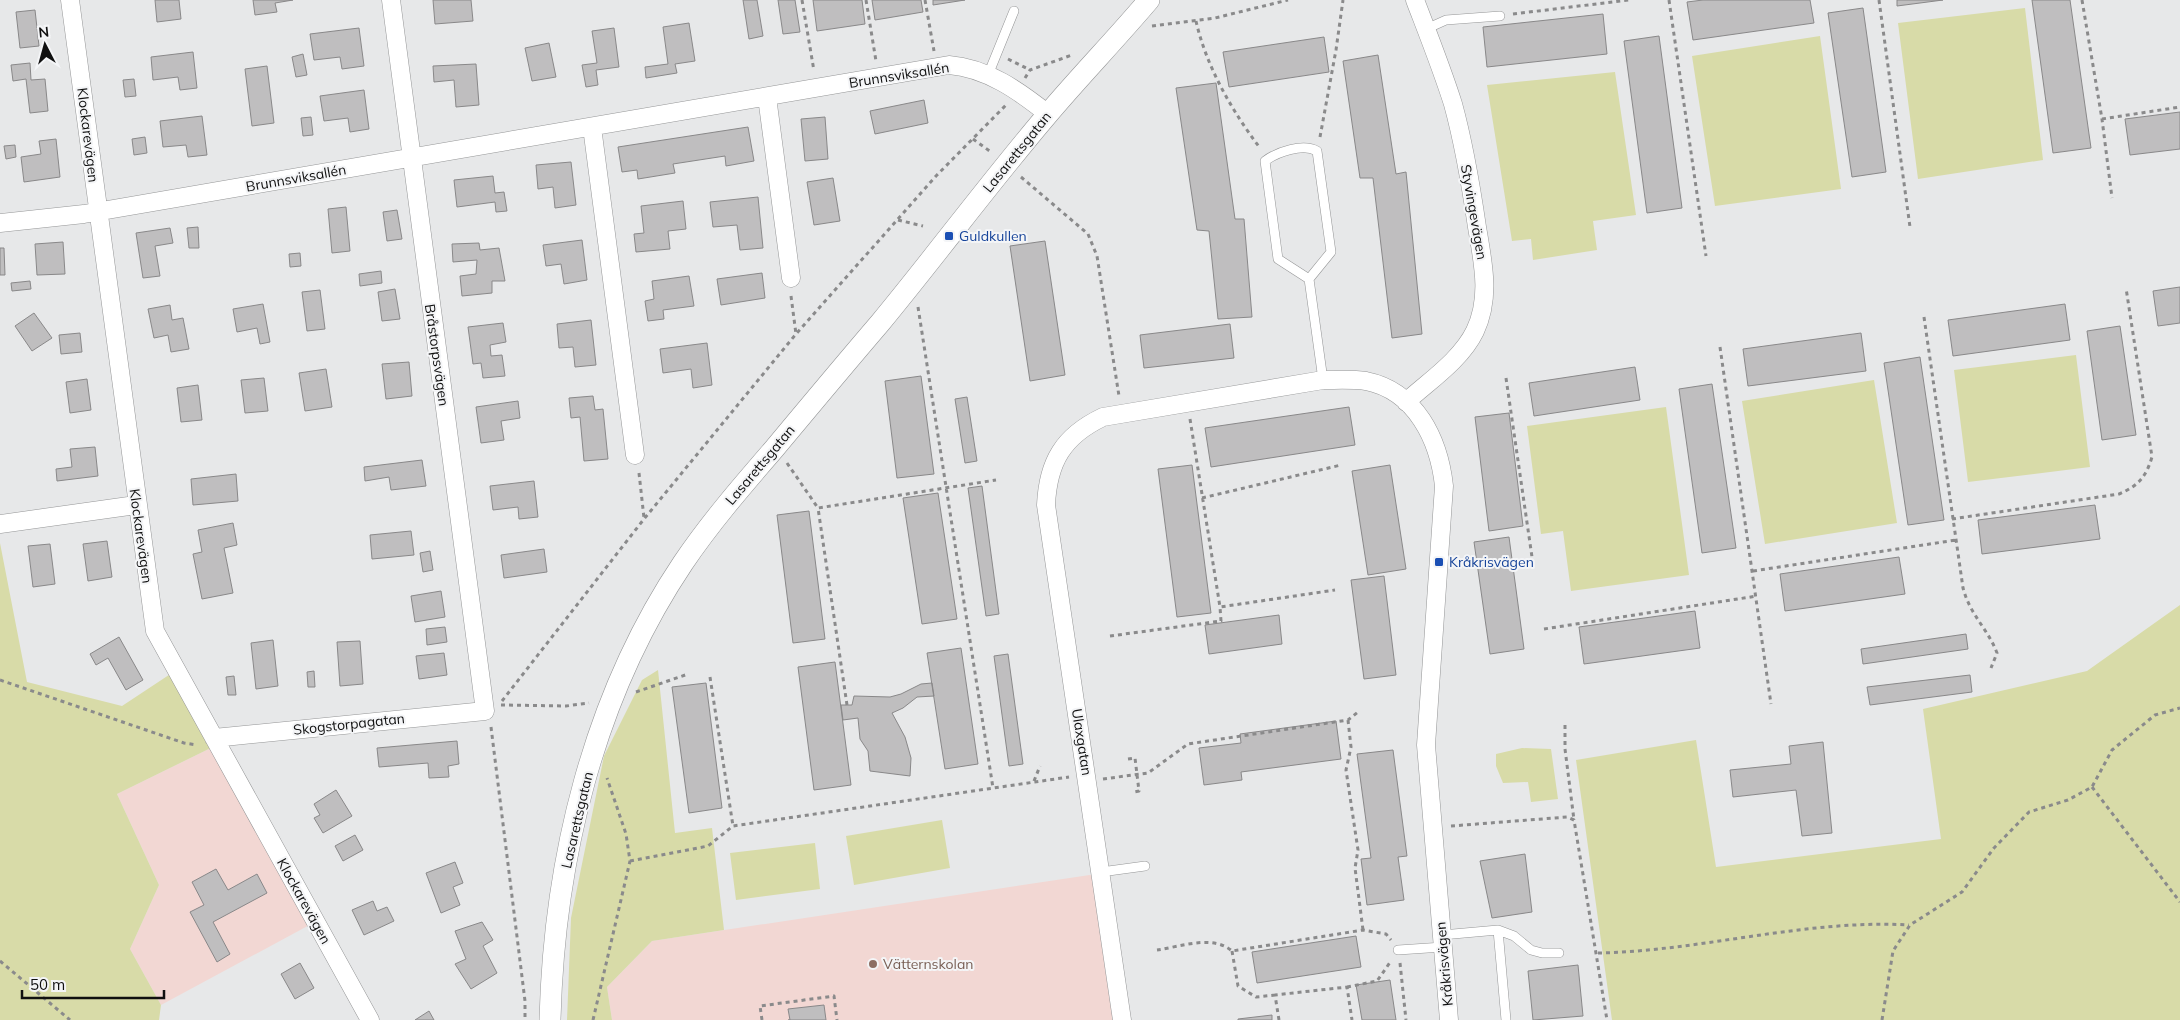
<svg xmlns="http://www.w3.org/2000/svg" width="2180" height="1020" viewBox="0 0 2180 1020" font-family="Mulish,sans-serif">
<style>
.education{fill:#f2d7d3}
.green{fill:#d8dba8}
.building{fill:#bfbebf;stroke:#898889}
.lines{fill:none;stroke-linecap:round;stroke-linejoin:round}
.service-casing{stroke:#959697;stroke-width:10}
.minor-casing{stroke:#959697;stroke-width:19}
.tertiary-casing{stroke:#959697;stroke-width:22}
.path{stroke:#8a8a8b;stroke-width:3;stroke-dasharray:4 4;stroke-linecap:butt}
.service{stroke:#fff;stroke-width:9}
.minor{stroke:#fff;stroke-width:18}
.tertiary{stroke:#fff;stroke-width:21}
.transit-dot{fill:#1a4fb4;stroke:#f4f5f7;stroke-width:2}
.education-dot{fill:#8d6e63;stroke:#f4f5f7;stroke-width:2}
.labels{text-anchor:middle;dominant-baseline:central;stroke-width:4;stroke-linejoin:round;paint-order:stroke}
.street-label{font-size:14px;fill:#101010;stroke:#f4f5f7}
.transit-label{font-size:14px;fill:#164399;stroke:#f4f5f7;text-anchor:start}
.education-label{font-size:14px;fill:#785e54;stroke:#f4f5f7;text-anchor:start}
</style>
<rect width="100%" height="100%" fill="#e7e8e9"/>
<path class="education" d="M225 741 315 922 161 1005 130 949 159 885 117 794Z
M1103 873 1124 1020H612L607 987 652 941Z"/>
<path class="green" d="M2025 8 2043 160 1918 179 1898 23Z
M1820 36 1841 189 1715 206 1692 56Z
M1615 72 1636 215 1593 221 1597 250 1533 260 1531 239 1512 241 1487 85Z
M2076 355 2090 467 1968 482 1954 370Z
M1874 380 1897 523 1765 544 1742 401Z
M1666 407 1689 575 1571 591 1563 531 1541 534 1527 426Z
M0 543 27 682 122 706 181 667 225 741 117 794 159 885 130 949 161 1005 159 1020H0Z
M2180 605V1020H1612L1576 760 1696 740 1716 867 1941 839 1923 709 2087 671Z
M658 670 675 833 712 828 724 930 652 941 607 987 612 1020H567L571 918 604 756 642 680Z
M1522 748 1551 749 1558 799 1531 802 1528 782 1503 783 1496 766V754Z
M942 820 950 868 854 885 846 836Z
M815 843 820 889 736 900 730 853Z"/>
<path class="building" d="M155 0H179L181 19 157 22Z
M253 0H293L275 3 277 12 255 15Z
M433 0H471L473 21 435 24Z
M743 0H757L763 36 749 39Z
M778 0H795L800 32 783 34Z
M813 0H862L865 24 817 31Z
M872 0H921L923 12 875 20Z
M933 0H965L933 5Z
M1703 0H1810L1814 23 1693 40 1687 2Z
M1897 0H1943L1897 6Z
M2032 0H2070L2091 148 2053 153Z
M1863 8 1886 172 1852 177 1828 13Z
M35 10 39 46 20 48 16 12Z
M1603 14 1607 54 1487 67 1483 27Z
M689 23 695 61 675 64 677 73 646 78 645 67 668 64 663 27Z
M359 28 364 66 342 69 340 57 314 60 310 34Z
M614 28 619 67 596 70 598 85 586 87 582 65 597 63 592 31Z
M1659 36 1682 208 1647 213 1624 41Z
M1324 37 1329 72 1229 87 1223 52Z
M549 43 556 77 532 81 525 48Z
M193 52 197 88 180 90 178 77 153 80 151 57Z
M303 54 307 75 296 77 292 57Z
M1378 55 1396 174 1406 172 1422 334 1392 338 1373 178H1360L1343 61Z
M30 63 31 80 45 79 48 111 30 113 26 79 13 81 11 65Z
M476 64 479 105 456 107 454 80 434 82 433 66Z
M267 66 274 123 252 126 245 69Z
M134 79 136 96 125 97 123 80Z
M1216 83 1235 219H1244L1252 317 1218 319 1209 231 1197 230 1176 88Z
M364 90 369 129 350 132 348 118 324 121 320 96Z
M924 100 928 123 875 134 870 111Z
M2180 112V149L2130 155 2125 119Z
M202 116 207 155 188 157 186 145 163 147 160 121Z
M311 117 313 135 303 136 301 118Z
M825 117 828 159 805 161 801 119Z
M748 127 754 161 726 166 725 156 673 164 675 173 638 179 637 170 622 172 618 147Z
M145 137 147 153 134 155 132 139Z
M56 139 60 177 24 182 21 157 41 154 39 141Z
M15 145 16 157 6 159 4 146Z
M571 162 576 205 555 208 553 187 538 189 536 165Z
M493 176 495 193 504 192 507 211 496 212 495 202 457 207 454 180Z
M833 178 840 221 814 225 807 182Z
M758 197 763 248 740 250 737 225 713 227 710 202Z
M683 201 686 229 668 231 670 249 636 252 634 234 644 233 641 206Z
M346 207 350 251 332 253 328 209Z
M397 210 402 239 387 241 383 212Z
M198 227 199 248H189L187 228Z
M170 228 173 243 155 246 160 276 143 278 136 233Z
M582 240 587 280 564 284 561 264 546 266 543 245Z
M1045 241 1065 375 1030 381 1010 246Z
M63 242 65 274 37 275 35 244Z
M479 243 480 250 499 248 505 281H492V293L462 296 460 276 476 274 477 260 453 262 452 244Z
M0 248H4L5 275H0Z
M300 253 301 266 290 267 289 254Z
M381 271 382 283 360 286 359 274Z
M762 273 765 298 721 305 717 279Z
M689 276 694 306 663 310 664 319 648 321 645 301 654 299 652 281Z
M30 281 31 289 12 291 11 283Z
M2180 287V323L2158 326 2153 291Z
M395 289 400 319 382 321 378 292Z
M320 290 325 329 307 331 302 292Z
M263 304 270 342 260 344 257 328 237 332 233 309Z
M2065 304 2070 340 1953 356 1948 320Z
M170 305 172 320 183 318 189 349 171 352 168 335 154 338 148 309Z
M34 313 52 338 32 351 15 326Z
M591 320 596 365 575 367 573 347 559 348 557 324Z
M503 323 506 342 490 345 491 356 502 355 505 376 483 378 481 363 473 364 468 327Z
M1230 324 1234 358 1144 368 1140 335Z
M2120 326 2136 435 2102 440 2087 331Z
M80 333 82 352 61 354 59 335Z
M1861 333 1866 371 1748 386 1743 349Z
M707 343 712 385 693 388 691 369 663 373 660 349Z
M1920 357 1944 520 1908 525 1884 363Z
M409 362 412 396 386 399 382 364Z
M1635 367 1640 400 1534 416 1529 383Z
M326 369 332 407 305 411 299 373Z
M921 376 934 474 897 478 885 381Z
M264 378 268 411 245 413 241 380Z
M87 379 91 410 70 413 66 382Z
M1712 384 1736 548 1702 553 1679 389Z
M198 385 202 420 181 422 177 388Z
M593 396 595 410 603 409 608 459 584 461 580 417 571 418 569 398Z
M967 397 977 461 965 463 955 399Z
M518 401 520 418 501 421 504 440 481 443 476 407Z
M1349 407 1355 445 1211 467 1205 428Z
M1509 413 1523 526 1489 531 1475 417Z
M95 447 98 476 57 481 56 469 72 467 70 449Z
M422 460 426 486 391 490 389 477 365 481 364 467Z
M1192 465 1211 613 1177 617 1158 469Z
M1390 465 1406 569 1368 575 1352 471Z
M236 474 238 501 193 505 191 479Z
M534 481 538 517 519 519 518 507 493 510 490 486Z
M982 486 999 614 986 616 968 488Z
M938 493 957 619 922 624 903 498Z
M2095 505 2100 539 1982 554 1978 520Z
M809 511 825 639 793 643 777 515Z
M233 523 237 545 224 548 233 593 202 599 193 554 202 552 198 530Z
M411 531 414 555 372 559 370 535Z
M1509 537 1524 649 1490 654 1474 542Z
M107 541 112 577 88 581 83 544Z
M50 544 55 584 33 587 28 546Z
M544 549 547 572 504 578 501 555Z
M430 551 433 570 423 572 420 553Z
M1899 557 1905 594 1785 611 1780 574Z
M1384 576 1396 675 1364 679 1351 580Z
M441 591 445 617 415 622 411 596Z
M1695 611 1700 648 1584 664 1579 627Z
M1279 615 1282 644 1209 654 1205 625Z
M445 627 447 642 427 645 426 629Z
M1966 634 1968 649 1863 664 1861 649Z
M119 637 143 680 126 690 108 658 96 665 90 654Z
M273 640 278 686 256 689 251 643Z
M360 641 363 684 340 686 337 642Z
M961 648 978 764 945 769 927 653Z
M444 653 447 675 419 679 416 656Z
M1008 654 1023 764 1009 766 994 656Z
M835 662 851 785 814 790 798 667Z
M314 671 315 687H308L307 672Z
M1970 675 1972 692 1870 705 1867 687Z
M234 676 236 695H228L226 677Z
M706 683 722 808 689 813 672 687Z
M932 683 934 696 917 697 903 708 892 713 905 737 911 758 910 776 870 771 868 751 860 739 858 718 843 720 841 705H852L854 696 890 697 901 694 921 684Z
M1336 721 1341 759 1241 772 1242 780 1204 785 1199 748 1241 743 1240 734Z
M457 741 459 764 448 766 449 777 429 778 428 763 379 767 377 748Z
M1823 742 1832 833 1802 836 1796 790 1733 797 1730 770 1791 764 1789 746Z
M1393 750 1407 856 1398 857 1404 900 1367 905 1361 859 1371 858 1357 754Z
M336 790 352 816 323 833 314 818 320 815 314 804Z
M355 835 363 850 343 861 335 846Z
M1525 854 1532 912 1492 918 1480 861Z
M455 862 463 883 453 887 460 905 441 913 426 873Z
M216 869 228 890 257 874 267 893 213 922 230 954 217 962 190 912 204 905 192 882Z
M373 901 377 911 387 907 394 921 364 935 352 910Z
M482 922 493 940 483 946 497 973 471 989 455 964 466 959 455 931Z
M1356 936 1361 967 1257 983 1252 952Z
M300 963 314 988 295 999 281 974Z
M1578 965 1583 1016 1533 1020 1528 971Z
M1390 980 1396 1020H1362L1356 985Z
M824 1005 826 1020H788H790L788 1009Z
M429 1011 434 1020H415Z
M1272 1015V1020H1238V1019Z"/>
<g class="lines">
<defs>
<path id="service" d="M1426 29 1446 20 1500 16
M988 75 1014 11
M1309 279 1278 259 1265 161C1277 152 1303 143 1317 151L1331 252 1309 279 1323 380
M1101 872 1145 866
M1498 930 1506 1020
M1442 935 1498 930 1514 936 1531 950 1542 953H1559
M1398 950 1443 947"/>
<path id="minor" d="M70 0 155 631 370 1020
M767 97 791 278
M592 127 635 455
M0 223 84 214 949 65C987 68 1019 91 1048 114
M1406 402C1429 381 1461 360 1475 331 1491 297 1483 263 1477 227 1471 186 1464 144 1453 104 1442 69 1428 34 1415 0
M0 524 136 505
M214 738 485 711 391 0
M1122 1020 1046 505C1048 462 1063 436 1103 417L1323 380C1337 380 1352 379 1366 381 1416 391 1439 440 1444 486L1426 745 1449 1020"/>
<path id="tertiary" d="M550 1020C554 861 593 697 683 563 710 523 742 486 774 449 809 407 844 365 880 323 937 254 990 182 1048 114 1081 75 1116 39 1149 0"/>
</defs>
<use href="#service" class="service-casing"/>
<use href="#minor" class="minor-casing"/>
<use href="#tertiary" class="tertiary-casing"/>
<path class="path" d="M802 0 814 71
M866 0 876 61
M925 0 934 51
M1669 0 1706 256
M1879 0 1910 227
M2082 0 2102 119 2112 198
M1513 14 1629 0
M1196 21C1206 66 1232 111 1260 148
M1152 26 1215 18 1288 0
M1008 59 1030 70
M1025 78 1030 70 1072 55
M2102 119 2180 107
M1320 137 1336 50 1343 0
M973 139 991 152
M1021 177 1088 234 1097 256 1119 396
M898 220 923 226
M791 296 796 334
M918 307 993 788
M1924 317 1963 588C1970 615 1988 629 1997 653L1991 668
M1720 347 1771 704
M1506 378 1532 557
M1190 419 1220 607 1335 590
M787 463 818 508
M639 473 644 518
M1202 498 1341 465
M1952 519 2119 494C2138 486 2146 477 2152 457L2126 288
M1753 571 1956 540
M1544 629 1757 596
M1110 636 1221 621 1220 607
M710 677 733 826
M0 680 184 743 197 745
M636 692 688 674
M502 701 644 519 796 334 936 176 1006 105
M501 705 566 706 589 703
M847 705 818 508 996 480
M1348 720 1351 747 1346 770 1358 850 1355 868 1363 930
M1565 725V749L1574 820
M491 727 525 1001V1020
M1128 759 1135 758 1139 791 1134 792
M1103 779 1148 773 1188 744 1348 720 1358 712
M1034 781 1040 766
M2092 787 2180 902
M1451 826 1567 817 1574 820 1607 1020
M630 861 708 846 733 826 1069 777
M1157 950C1180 947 1212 934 1232 951L1363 930 1386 934 1391 940
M1232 951 1238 986 1256 997 1275 995
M1598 953C1702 951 1805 919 1909 925
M0 961 70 1020
M1400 963 1406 1020
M1347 987 1377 981 1391 961
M593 1020 630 861 626 834 607 778
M762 1020 760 1006 834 996 837 1020
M1279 1020 1275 995 1347 987 1352 1020
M1882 1020 1893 951 1910 925 1962 892 1994 848 2029 812 2068 800 2092 787 2112 750 2155 715 2180 708"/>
<use href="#service" class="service"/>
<use href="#minor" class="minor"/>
<use href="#tertiary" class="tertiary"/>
</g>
<g class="transit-dot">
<rect x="944" y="231" width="10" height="10" rx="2.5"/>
<rect x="1434" y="557" width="10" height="10" rx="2.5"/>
</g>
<circle class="education-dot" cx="873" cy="964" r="5"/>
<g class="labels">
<g class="street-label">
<text transform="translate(899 75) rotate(-9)">Brunnsviksallén</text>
<text transform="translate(88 135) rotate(83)">Klockarevägen</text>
<text transform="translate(1017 152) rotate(-51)">Lasarettsgatan</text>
<text transform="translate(296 178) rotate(-10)">Brunnsviksallén</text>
<text transform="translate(1474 212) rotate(80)">Styvingevägen</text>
<text transform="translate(437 355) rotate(82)">Bråstorpsvägen</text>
<text transform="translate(760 465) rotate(-50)">Lasarettsgatan</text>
<text transform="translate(141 536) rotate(82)">Klockarevägen</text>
<text transform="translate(349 724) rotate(-6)">Skogstorpagatan</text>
<text transform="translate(1082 742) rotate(81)">Ulaxgatan</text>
<text transform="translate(577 820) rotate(-77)">Lasarettsgatan</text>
<text transform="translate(304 901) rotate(61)">Klockarevägen</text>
<text transform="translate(1444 964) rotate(-95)">Kråkrisvägen</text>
</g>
<g class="transit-label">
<text x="959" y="236">Guldkullen</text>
<text x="1449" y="562">Kråkrisvägen</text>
</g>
<g class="education-label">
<text x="883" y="964">Vätternskolan</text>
</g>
</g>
<g transform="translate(45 45) rotate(354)" stroke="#f4f5f7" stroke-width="4" paint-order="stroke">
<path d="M0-4L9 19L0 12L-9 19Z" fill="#101010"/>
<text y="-8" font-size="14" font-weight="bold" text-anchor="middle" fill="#101010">N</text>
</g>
<path d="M22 990v8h142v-8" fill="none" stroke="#101010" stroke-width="2.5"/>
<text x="30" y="990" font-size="15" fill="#101010" stroke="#f4f5f7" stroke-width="4" paint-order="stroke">50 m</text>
</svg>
